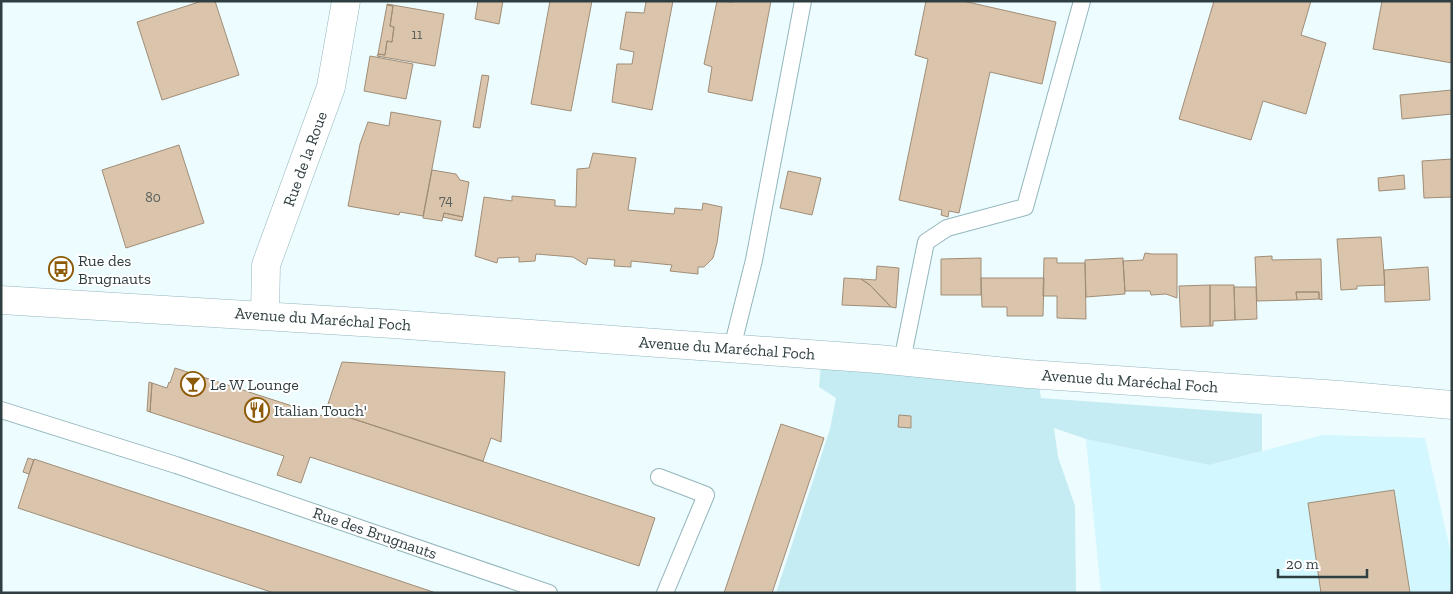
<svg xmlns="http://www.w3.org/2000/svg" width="1453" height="594" viewBox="0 0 1453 594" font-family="'Zilla Slab',serif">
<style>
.built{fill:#d2f7fe}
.green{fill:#c6ecf3}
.building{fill:#dac4ac;stroke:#a08d77}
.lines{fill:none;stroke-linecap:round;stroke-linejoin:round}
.service-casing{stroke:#93b6bc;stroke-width:18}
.minor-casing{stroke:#93b6bc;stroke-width:29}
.secondary-casing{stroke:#93b6bc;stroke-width:29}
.service{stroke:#fff;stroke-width:16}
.minor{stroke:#fff;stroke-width:28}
.secondary{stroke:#fff;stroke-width:28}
.labels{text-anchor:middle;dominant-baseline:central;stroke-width:4;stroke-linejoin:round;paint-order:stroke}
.number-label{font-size:14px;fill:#5a605c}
.street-label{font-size:16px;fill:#2f3e41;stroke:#fff}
.poi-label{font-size:16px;fill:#2f3e41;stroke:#fff;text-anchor:start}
</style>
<rect width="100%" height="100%" fill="#edfcfe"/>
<path class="built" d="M1323 435 1425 438 1452 558V593H1101L1086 439 1209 465Z"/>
<path class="green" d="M821 365 1039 386 1041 398 1262 414V451L1209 465 1086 439 1054 428 1058 457 1075 506 1076 593H776L830 429 836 398 819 387Z"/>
<path class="building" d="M202 1H215L239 75 162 100 137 22Z
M478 1H503L499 24 475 19Z
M550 1H592L571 111 531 104Z
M644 1H673L652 110 612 102 617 64H632L634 52 620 49 626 12 644 13 646 2Z
M717 1 733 2 734 1H771L752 101 708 92 712 67 704 64Z
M926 1H963L1056 22 1042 84 990 72 959 213 949 211 948 217 941 215 942 210 899 200 928 59 915 55Z
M1214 1H1311L1301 35 1326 43 1306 114 1263 101 1251 140 1179 119Z
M1382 1H1452V63L1373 49Z
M387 4 444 14 435 66 377 56 378 54 385 55 387 41 392 42 394 27 390 26 393 6 387 5Z
M387 5 393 6 390 26 394 27 392 42 387 41 385 55 378 54Z
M370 56 413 64 406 99 364 91Z
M482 75 489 76 480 128 473 127Z
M1452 90V114L1402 119 1400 95Z
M391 112 441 121 423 216 400 212 399 215 348 206 360 144 368 122 389 126Z
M179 145 204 223 126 248 102 170Z
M593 153 636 158 628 210 674 214 675 208 702 210 703 203 722 207 717 243 713 258 704 267H698V274L670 271 672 265 631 261V267L614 266 615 260 588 258 586 265 573 257 536 254 535 261 519 262V257L498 258 497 263 475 256 484 197 512 201V196L555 200V206L576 207 577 169 589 168Z
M1452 159V197L1424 198 1422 161Z
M432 170 456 174 460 180 469 182 463 217 444 213 442 221 423 218Z
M788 171 821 178 812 215 780 208Z
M1404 175 1405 189 1379 191 1378 178Z
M444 213 463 217 462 221 443 217Z
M1381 237 1385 285 1357 286V289L1341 290 1337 239Z
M1145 253 1152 254H1177V298L1166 294 1151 295 1150 291H1125L1123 261 1143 260Z
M1272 256V260L1321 259 1322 300 1319 299V292H1296L1297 300 1257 301 1255 257Z
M981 258V295H941V259Z
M1044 258H1057V263H1085L1086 319 1057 318V296H1043Z
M1123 258 1125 294 1086 297 1085 260Z
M877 266 899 268 896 308 891 307 870 285 861 279 876 280Z
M1428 267 1430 300 1385 302 1384 270Z
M844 278 861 279 870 285 891 307 842 305Z
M981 278H1044L1043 316H1007V307H982Z
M1210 285V326L1181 327 1179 286Z
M1210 285H1234L1235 320 1213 321V326H1210Z
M1234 287H1256L1257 319 1235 320Z
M1296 292H1319V299L1297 300Z
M342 362 505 372 501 442 491 438 483 461 326 410Z
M175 368 323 416 326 410 655 518 639 566 310 457 301 483 277 475 284 456 150 412 152 383 167 388 169 382 170 383Z
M149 382 152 383 150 412 147 411Z
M899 415 911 416V428L898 427Z
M781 424 824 438 772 593H724Z
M28 458 34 460 29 474 23 472Z
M34 459 258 533 436 593H274L18 508Z
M1394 490 1410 593H1321L1308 503Z"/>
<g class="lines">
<defs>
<path id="service" d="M732 348 754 260 803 1
M902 361 926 242 947 228 1025 207 1082 1
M1 410 176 465 549 593
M659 477 706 495 665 593"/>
<path id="minor" d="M265 315 266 265 331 87 346 1"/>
<path id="secondary" d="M1 300 393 324 878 359 1028 374 1340 395 1452 405"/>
</defs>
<use href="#service" class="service-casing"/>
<use href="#minor" class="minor-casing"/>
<use href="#secondary" class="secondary-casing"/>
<use href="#service" class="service"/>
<use href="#minor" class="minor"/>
<use href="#secondary" class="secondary"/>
</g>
<defs>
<symbol id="bus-ring" viewBox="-11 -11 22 22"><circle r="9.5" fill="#fff" stroke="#8d5a07" stroke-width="1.5"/><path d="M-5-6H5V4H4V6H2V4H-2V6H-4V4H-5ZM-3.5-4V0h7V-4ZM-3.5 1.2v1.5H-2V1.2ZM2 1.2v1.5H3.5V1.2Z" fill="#8d5a07"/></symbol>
<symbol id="bar-ring" viewBox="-11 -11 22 22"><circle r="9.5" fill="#fff" stroke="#8d5a07" stroke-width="1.5"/><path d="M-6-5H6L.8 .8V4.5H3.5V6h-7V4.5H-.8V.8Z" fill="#8d5a07"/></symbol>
<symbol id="restaurant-ring" viewBox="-11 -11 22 22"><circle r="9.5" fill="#fff" stroke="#8d5a07" stroke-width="1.5"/><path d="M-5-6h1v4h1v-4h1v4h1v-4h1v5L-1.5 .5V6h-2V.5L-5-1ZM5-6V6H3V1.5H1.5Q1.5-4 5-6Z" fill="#8d5a07"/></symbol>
</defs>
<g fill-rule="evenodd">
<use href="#bus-ring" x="47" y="255" width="28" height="28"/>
<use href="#bar-ring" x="179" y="370" width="28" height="28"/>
<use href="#restaurant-ring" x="243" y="396" width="28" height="28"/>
</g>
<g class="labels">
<g class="number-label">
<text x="417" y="34">11</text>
<text x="153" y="197">80</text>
<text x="446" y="200">74</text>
</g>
<g class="street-label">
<text transform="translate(305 159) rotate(-70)">Rue de la Roue</text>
<text transform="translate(323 319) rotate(4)">Avenue du Maréchal Foch</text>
<text transform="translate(727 348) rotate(4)">Avenue du Maréchal Foch</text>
<text transform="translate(1130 381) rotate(4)">Avenue du Maréchal Foch</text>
<text transform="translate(375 533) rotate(19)">Rue des Brugnauts</text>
</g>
<g class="poi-label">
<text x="78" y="260">Rue des<tspan x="78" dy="18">Brugnauts</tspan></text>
<text x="210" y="384">Le W Lounge</text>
<text x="274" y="410">Italian Touch'</text>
</g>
</g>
<rect width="1453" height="594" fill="none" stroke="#2f3e41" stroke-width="5"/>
<path d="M1278 569v8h89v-8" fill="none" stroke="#2f3e41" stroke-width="2.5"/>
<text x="1286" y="569" font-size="15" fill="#2f3e41" stroke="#ffffff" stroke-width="4" paint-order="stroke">20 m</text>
</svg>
